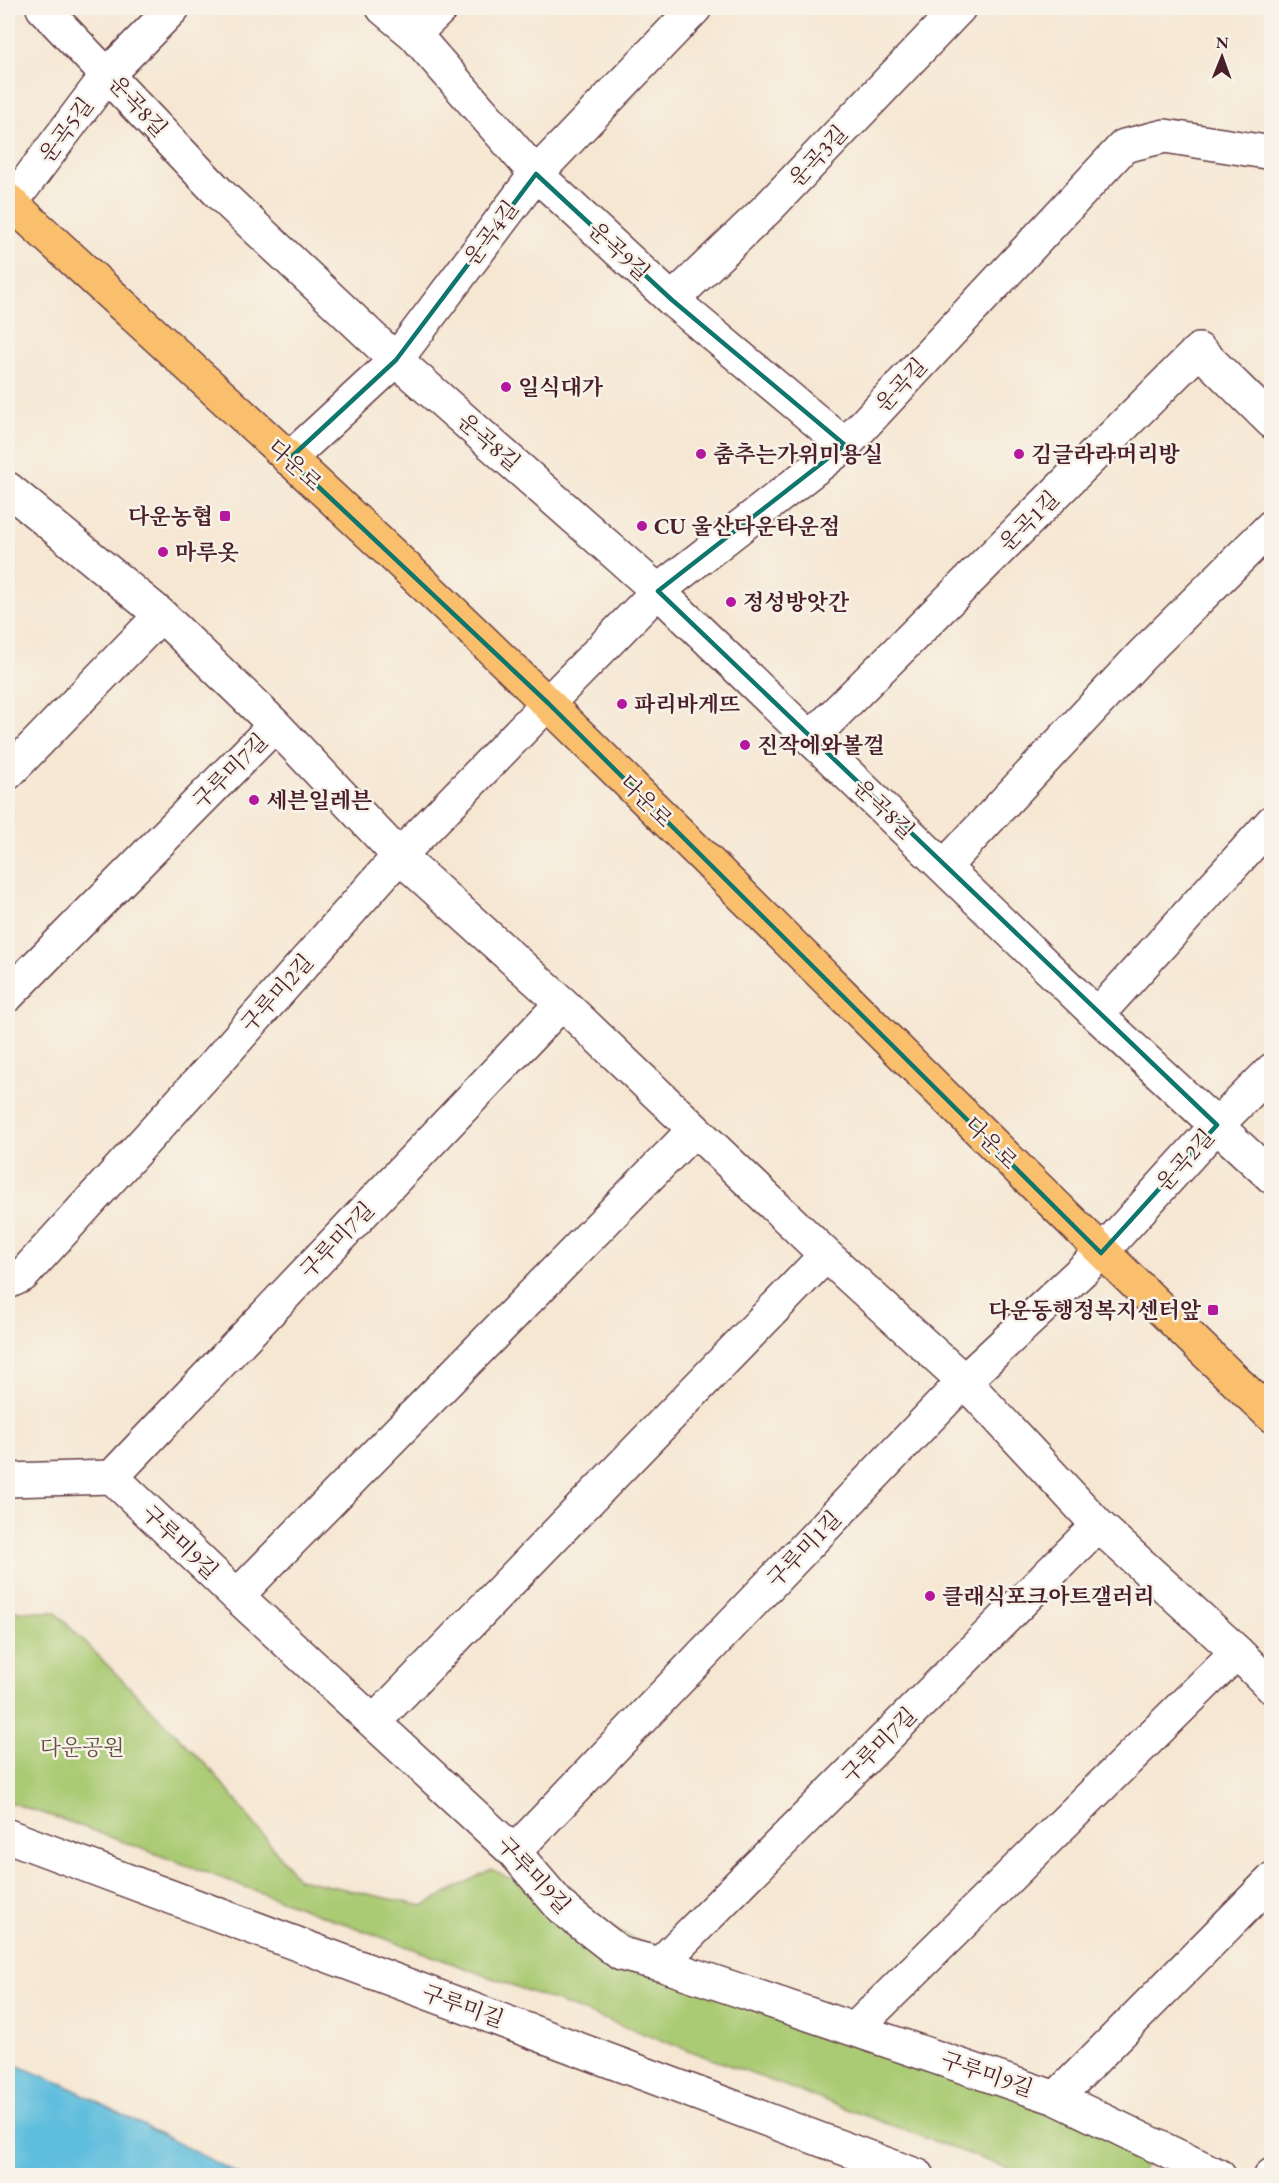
<svg xmlns="http://www.w3.org/2000/svg" width="1279" height="2183" viewBox="0 0 1279 2183" font-family="'EB Garamond','Noto Serif KR',serif">
<style>
.green{fill:#aaca73;stroke:#7a744f;stroke-width:1.5}
.water{fill:#5fbddd;stroke:#546e84;stroke-width:1.5}
.lines{fill:none;stroke-linecap:round;stroke-linejoin:round}
.minor-casing{stroke:#643d44;stroke-width:36}
.major-casing{stroke:#643d44;stroke-width:36}
.minor{stroke:#fff;stroke-width:33}
.major{stroke:#f9bf6d;stroke-width:33}
.marked{fill:none;stroke:#0f766e;stroke-width:4.5;stroke-linejoin:round}
.poi-dot{fill:#b5179e;stroke:#f7f3e8;stroke-width:2}
.labels{text-anchor:middle;dominant-baseline:central;stroke-width:5;stroke-linejoin:round;paint-order:stroke}
.street-label{font-size:22px;fill:#4a1f2b;stroke:#f7f3e8}
.poi-label{font-size:22px;font-weight:bold;fill:#4a1f2b;stroke:#f7f3e8;text-anchor:start}
.park-label{font-size:22px;fill:#675241;stroke:#f7f3e8}
</style>
<rect width="100%" height="100%" fill="#f7f3e8"/>
<filter id="ink" filterUnits="userSpaceOnUse"><feTurbulence type="fractalNoise" baseFrequency=".0167" numOctaves="2"/><feDisplacementMap in="SourceGraphic" scale="12" xChannelSelector="R" yChannelSelector="G"/><feConvolveMatrix kernelMatrix="1 2 1 2 8 2 1 2 1" color-interpolation-filters="sRGB"/></filter>
<filter id="wash" filterUnits="userSpaceOnUse"><feTurbulence type="fractalNoise" baseFrequency=".008" numOctaves="4" result="noise"/><feDisplacementMap in="SourceGraphic" scale="24" xChannelSelector="R" yChannelSelector="G"/><feGaussianBlur stdDeviation="1.35" result="paint"/><feColorMatrix in="noise" values="0 0 0 0 0 0 0 0 0 0 0 0 0 0 0 0 0 1.4 0 .05"/><feComposite in="paint" operator="in"/></filter>
<g filter="url(#wash)">
<rect width="100%" height="100%" fill="#f6e7d3"/>
<path class="green" d="M8 1611 55 1612 213 1772 298 1879 423 1906 491 1869 741 1991 1159 2148 1138 2175H1026L64 1820 8 1802Z"/>
<path class="water" d="M8 2062 63 2084 240 2175H8Z"/>
</g>
<g filter="url(#ink)">
<g class="lines">
<defs>
<path id="minor" d="M43 8 220 194 396 360 658 591 1097 1015 1272 1177
M383 8 414 34 536 174 672 300 845 445
M414 34 441 8
M11 203 108 74 173 8
M672 300 768 208 959 8
M289 459 396 360 536 174 695 8
M8 489 161 615 275 725 399 856 562 1003 826 1255 964 1381 1098 1525 1237 1652 1272 1687
M811 738 1199 350 1272 422
M8 773 161 615
M944 867 1142 655 1272 526
M8 995 275 725
M1097 1015 1272 822
M8 1282 23 1275 214 1065 399 856 548 703 658 591 845 445 1124 146 1165 136 1272 153
M112 1477 562 1003
M8 1480 112 1477 237 1596 514 1852 562 1908 621 1954 660 1964 741 1991 1056 2098 1219 2176
M237 1596 694 1130
M375 1721 826 1255
M8 1836 918 2176
M514 1852 964 1381 1101 1253 1217 1125 1272 1070
M660 1964 1098 1525
M855 2029 1237 1652
M1056 2098 1272 1880
M1271 2176 1272 2175"/>
<path id="major" d="M8 200C189 367 373 532 549 705 791 941 1027 1182 1272 1416"/>
</defs>
<use href="#minor" class="minor-casing"/>
<use href="#major" class="major-casing"/>
<use href="#minor" class="minor"/>
<use href="#major" class="major"/>
</g>
</g>
<path class="marked" d="M536 174 672 300 845 445 658 591 1217 1125 1101 1253 548 703 289 459 396 360Z"/>
<g class="poi-dot">
<circle cx="506" cy="387" r="6"/>
<circle cx="701" cy="454" r="6"/>
<circle cx="1019" cy="454" r="6"/>
<rect x="219" y="510" width="12" height="12" rx="3"/>
<circle cx="642" cy="526" r="6"/>
<circle cx="163" cy="552" r="6"/>
<circle cx="731" cy="602" r="6"/>
<circle cx="622" cy="704" r="6"/>
<circle cx="745" cy="745" r="6"/>
<circle cx="254" cy="800" r="6"/>
<rect x="1207" y="1304" width="12" height="12" rx="3"/>
<circle cx="930" cy="1596" r="6"/>
</g>
<g class="labels">
<g class="street-label">
<text transform="translate(138 106) rotate(47)">운곡8길</text>
<text transform="translate(66 130) rotate(-53)">운곡5길</text>
<text transform="translate(818 156) rotate(-47)">운곡3길</text>
<text transform="translate(491 233) rotate(-53)">운곡4길</text>
<text transform="translate(619 251) rotate(43)">운곡9길</text>
<text transform="translate(901 385) rotate(-47)">운곡길</text>
<text transform="translate(489 442) rotate(41)">운곡8길</text>
<text transform="translate(295 465) rotate(43)">다운로</text>
<text transform="translate(1029 521) rotate(-45)">운곡1길</text>
<text transform="translate(230 771) rotate(-45)">구루미7길</text>
<text transform="translate(646 801) rotate(45)">다운로</text>
<text transform="translate(884 809) rotate(44)">운곡8길</text>
<text transform="translate(277 993) rotate(-48)">구루미2길</text>
<text transform="translate(991 1143) rotate(45)">다운로</text>
<text transform="translate(1185 1160) rotate(-48)">운곡2길</text>
<text transform="translate(337 1240) rotate(-46)">구루미7길</text>
<text transform="translate(180 1542) rotate(44)">구루미9길</text>
<text transform="translate(804 1549) rotate(-46)">구루미1길</text>
<text transform="translate(879 1745) rotate(-45)">구루미7길</text>
<text transform="translate(534 1875) rotate(47)">구루미9길</text>
<text transform="translate(463 2006) rotate(20)">구루미길</text>
<text transform="translate(987 2074) rotate(19)">구루미9길</text>
</g>
<g class="poi-label">
<text x="518" y="387">일식대가</text>
<text x="713" y="454">춤추는가위미용실</text>
<text x="1031" y="454">김글라라머리방</text>
<text x="213" y="516" text-anchor="end">다운농협</text>
<text x="654" y="526">CU 울산다운타운점</text>
<text x="175" y="552">마루옷</text>
<text x="743" y="602">정성방앗간</text>
<text x="634" y="704">파리바게뜨</text>
<text x="757" y="745">진작에와볼껄</text>
<text x="266" y="800">세븐일레븐</text>
<text x="1201" y="1310" text-anchor="end">다운동행정복지센터앞</text>
<text x="942" y="1596">클래식포크아트갤러리</text>
</g>
<g class="park-label">
<text x="82" y="1747">다운공원</text>
</g>
</g>
<rect width="1279" height="2183" fill="none" stroke="#f7f3e8" stroke-width="30"/>
<g transform="translate(1222 57) rotate(1)" stroke="#f7f3e8" stroke-width="4.5" paint-order="stroke">
<path d="M0-4.5L10 22L0 15L-10 22Z" fill="#4a1f2b"/>
<text y="-9" font-size="16" font-weight="bold" text-anchor="middle" fill="#4a1f2b">N</text>
</g>
</svg>
